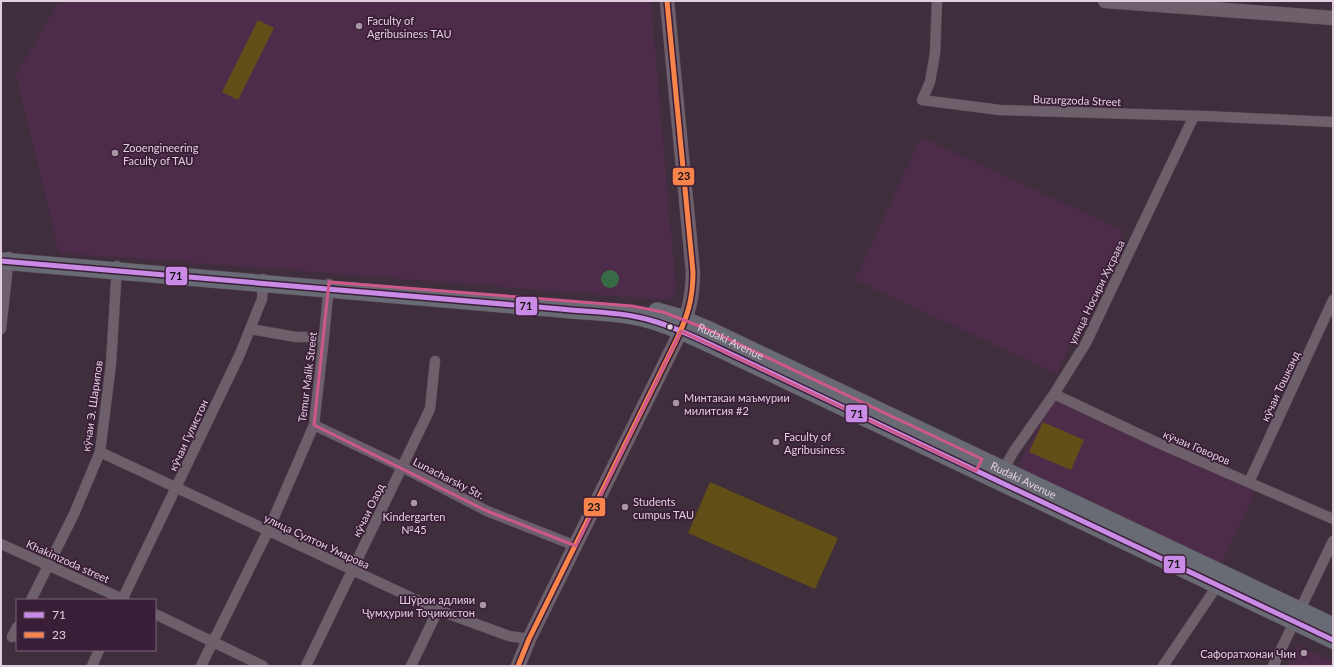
<svg xmlns="http://www.w3.org/2000/svg" width="1334" height="667" viewBox="0 0 1334 667" font-family="Lato,sans-serif">
<style>
.built{fill:#4d2c49}
.green{fill:#624f17}
.water{fill:#376b46}
.lines{fill:none;stroke-linecap:round;stroke-linejoin:round}
.minor-casing{stroke:#5a4b57;stroke-width:11}
.secondary-casing{stroke:#5a4b57;stroke-width:15}
.trunk-casing{stroke:#5a4b57;stroke-width:18}
.minor{stroke:#6d606b;stroke-width:10}
.secondary{stroke:#6d606b;stroke-width:14}
.trunk{stroke:#686a74;stroke-width:17}
.bus-1-casing{stroke:#3a1e37;stroke-width:8}
.bus-2-casing{stroke:#3a1e37;stroke-width:8}
.bus-1{stroke:#ca8be6;stroke-width:5}
.bus-2{stroke:#f8844c;stroke-width:5}
.marked{fill:none;stroke:#cd5889;stroke-width:3;stroke-linejoin:round}
.poi-dot{fill:#a896a5;stroke:#3a1e37;stroke-width:1.5}
.bus-dot{fill:#e1cede;stroke:#3a1e37;stroke-width:1.5}
.labels{text-anchor:middle;dominant-baseline:central;stroke-width:3.5;stroke-linejoin:round;paint-order:stroke}
.poi-label{font-size:11px;fill:#e1cede;stroke:#3a1e37;text-anchor:start}
.street-label{font-size:11px;fill:#e1cede;stroke:#3a1e37}
.line-badge{stroke:#3a1e37;stroke-width:1.5}
.pale-badge-label{font-size:11px;text-anchor:middle;font-weight:bold;fill:#111}
</style>
<rect width="100%" height="100%" fill="#3f2e3c"/>
<path class="built" d="M59 1H651L676 289 674 296 666 300 290 270 59 253 16 75Z
M921 137 1124 231 1057 374 855 280Z
M1054 398 1257 489 1220 566 1017 468Z
M1297 645 1333 662V666H1287Z"/>
<path class="green" d="M258 20 274 28 238 100 222 92Z
M1043 422 1084 440 1071 470 1029 452Z
M710 482 838 538 815 589 688 533Z"/>
<path class="water" d="M601 279a9 9 0 1 1 18 0a9 9 0 1 1-18 0Z"/>
<g class="lines">
<defs>
<path id="minor" d="M937 1 935 53 930 82 922 100 1000 110 1204 116 1333 122
M1 329 9 257
M250 329 296 337H324
M1054 394 1156 442 1333 519
M314 425 402 467 487 511 576 546
M100 452 438 610 509 636 529 639
M1003 470 1014 451 1054 394 1086 343 1194 116
M1249 482 1333 300
M1 544 125 600
M31 600 74 514 100 452 111 364 117 266
M122 600 240 354 262 299 263 279
M155 614 263 666
M12 637 17 627
M92 666 99 650
M201 666 268 531 314 425 324 337 329 284
M306 666 430 409 435 361
M411 666 438 610
M1163 666 1213 592 1218 581
M1273 666 1333 541"/>
<path id="secondary" d="M1105 1 1333 18
M518 666 529 639 675 343C687 318 693 300 693 272L667 1"/>
<g id="trunk">
<path d="M1 261 561 309C590 312 625 312 653 321 675 327 696 338 716 347L1333 640"/>
<path id="s1" d="M657 311 678 317 707 329 1333 626"/>
</g>
</defs>
<use href="#minor" class="minor-casing"/>
<use href="#secondary" class="secondary-casing"/>
<use href="#trunk" class="trunk-casing"/>
<use href="#minor" class="minor"/>
<use href="#secondary" class="secondary"/>
<use href="#trunk" class="trunk"/>
<defs>
<path id="bus-1" d="M1 261 561 309C590 312 625 312 653 321 675 327 696 338 716 347L1333 640"/>
<path id="bus-2" d="M518 666 529 639 675 343C687 318 693 300 693 272L667 1"/>
</defs>
<use href="#bus-1" class="bus-1-casing"/>
<use href="#bus-2" class="bus-2-casing"/>
<use href="#bus-1" class="bus-1"/>
<use href="#bus-2" class="bus-2"/>
</g>
<path class="marked" d="M329 282 632 306 663 312 707 329 982 459 976 471 681 331 576 546 487 511 314 425Z"/>
<g class="poi-dot">
<circle cx="359" cy="26" r="4"/>
<circle cx="115" cy="153" r="4"/>
<circle cx="676" cy="403" r="4"/>
<circle cx="776" cy="442" r="4"/>
<circle cx="414" cy="503" r="4"/>
<circle cx="625" cy="507" r="4"/>
<circle cx="483" cy="605" r="4"/>
<circle cx="1304" cy="653" r="4"/>
</g>
<circle class="bus-dot" cx="670" cy="327" r="3.5"/>
<g class="labels">
<g class="poi-label">
<text x="367" y="20">Faculty of<tspan x="367" dy="13">Agribusiness TAU</tspan></text>
<text x="123" y="147">Zooengineering<tspan x="123" dy="13">Faculty of TAU</tspan></text>
<text x="684" y="397">Минтакаи маъмурии<tspan x="684" dy="13">милитсия #2</tspan></text>
<text x="784" y="436">Faculty of<tspan x="784" dy="13">Agribusiness</tspan></text>
<text x="633" y="501">Students<tspan x="633" dy="13">cumpus TAU</tspan></text>
<text x="414" y="516" text-anchor="middle">Kindergarten<tspan x="414" dy="13">№45</tspan></text>
<text x="475" y="599" text-anchor="end">Шўрои адлияи<tspan x="475" dy="13">Ҷумҳурии Тоҷикистон</tspan></text>
<text x="1296" y="653" text-anchor="end">Сафоратхонаи Чин</text>
</g>
<g class="street-label">
<text transform="translate(1077 100) rotate(2)">Buzurgzoda Street</text>
<text transform="translate(1096 292) rotate(-64)">улица Носири Хусрава</text>
<text stroke="none"><textPath href="#s1" startOffset="80">Rudaki Avenue</textPath></text>
<text transform="translate(307 377) rotate(-83)">Temur Malik Street</text>
<text transform="translate(1280 386) rotate(-65)">кӯчаи Тошканд</text>
<text transform="translate(92 406) rotate(-82)">кӯчаи Э. Шарипов</text>
<text transform="translate(188 435) rotate(-65)">кӯчаи Гулистон</text>
<text transform="translate(1197 447) rotate(23)">кӯчаи Говоров</text>
<text transform="translate(449 478) rotate(27)">Lunacharsky Str.</text>
<text stroke="none"><textPath href="#s1" startOffset="404">Rudaki Avenue</textPath></text>
<text transform="translate(368 510) rotate(-64)">кӯчаи Озод</text>
<text transform="translate(317 541) rotate(25)">улица Султон Умарова</text>
<text transform="translate(68 561) rotate(24)">Khakimzoda street</text>
</g>
</g>
<g class="line-badge">
<rect x="672" y="167" width="23" height="19" rx="4" fill="#f8844c"/>
<rect x="165" y="266" width="23" height="20" rx="4" fill="#ca8be6"/>
<rect x="515" y="296" width="23" height="20" rx="4" fill="#ca8be6"/>
<rect x="845" y="404" width="23" height="19" rx="4" fill="#ca8be6"/>
<rect x="583" y="497" width="23" height="20" rx="4" fill="#f8844c"/>
<rect x="1163" y="555" width="23" height="19" rx="4" fill="#ca8be6"/>
</g>
<g class="pale-badge-label">
<text x="684" y="180">23</text>
<text x="176" y="280">71</text>
<text x="526" y="310">71</text>
<text x="857" y="418">71</text>
<text x="594" y="511">23</text>
<text x="1174" y="568">71</text>
</g>
<rect width="1334" height="667" fill="none" stroke="#e1cede" stroke-width="4"/>
<rect x="16" y="599" width="140" height="52" fill="#3a1e37" stroke="#7d647a"/>
<rect x="24" y="612" width="20" height="6" fill="#ca8be6" stroke="#7d647a"/>
<text x="52" y="619" font-size="12" fill="#e1cede">71</text>
<rect x="24" y="632" width="20" height="6" fill="#f8844c" stroke="#7d647a"/>
<text x="52" y="639" font-size="12" fill="#e1cede">23</text>
</svg>
